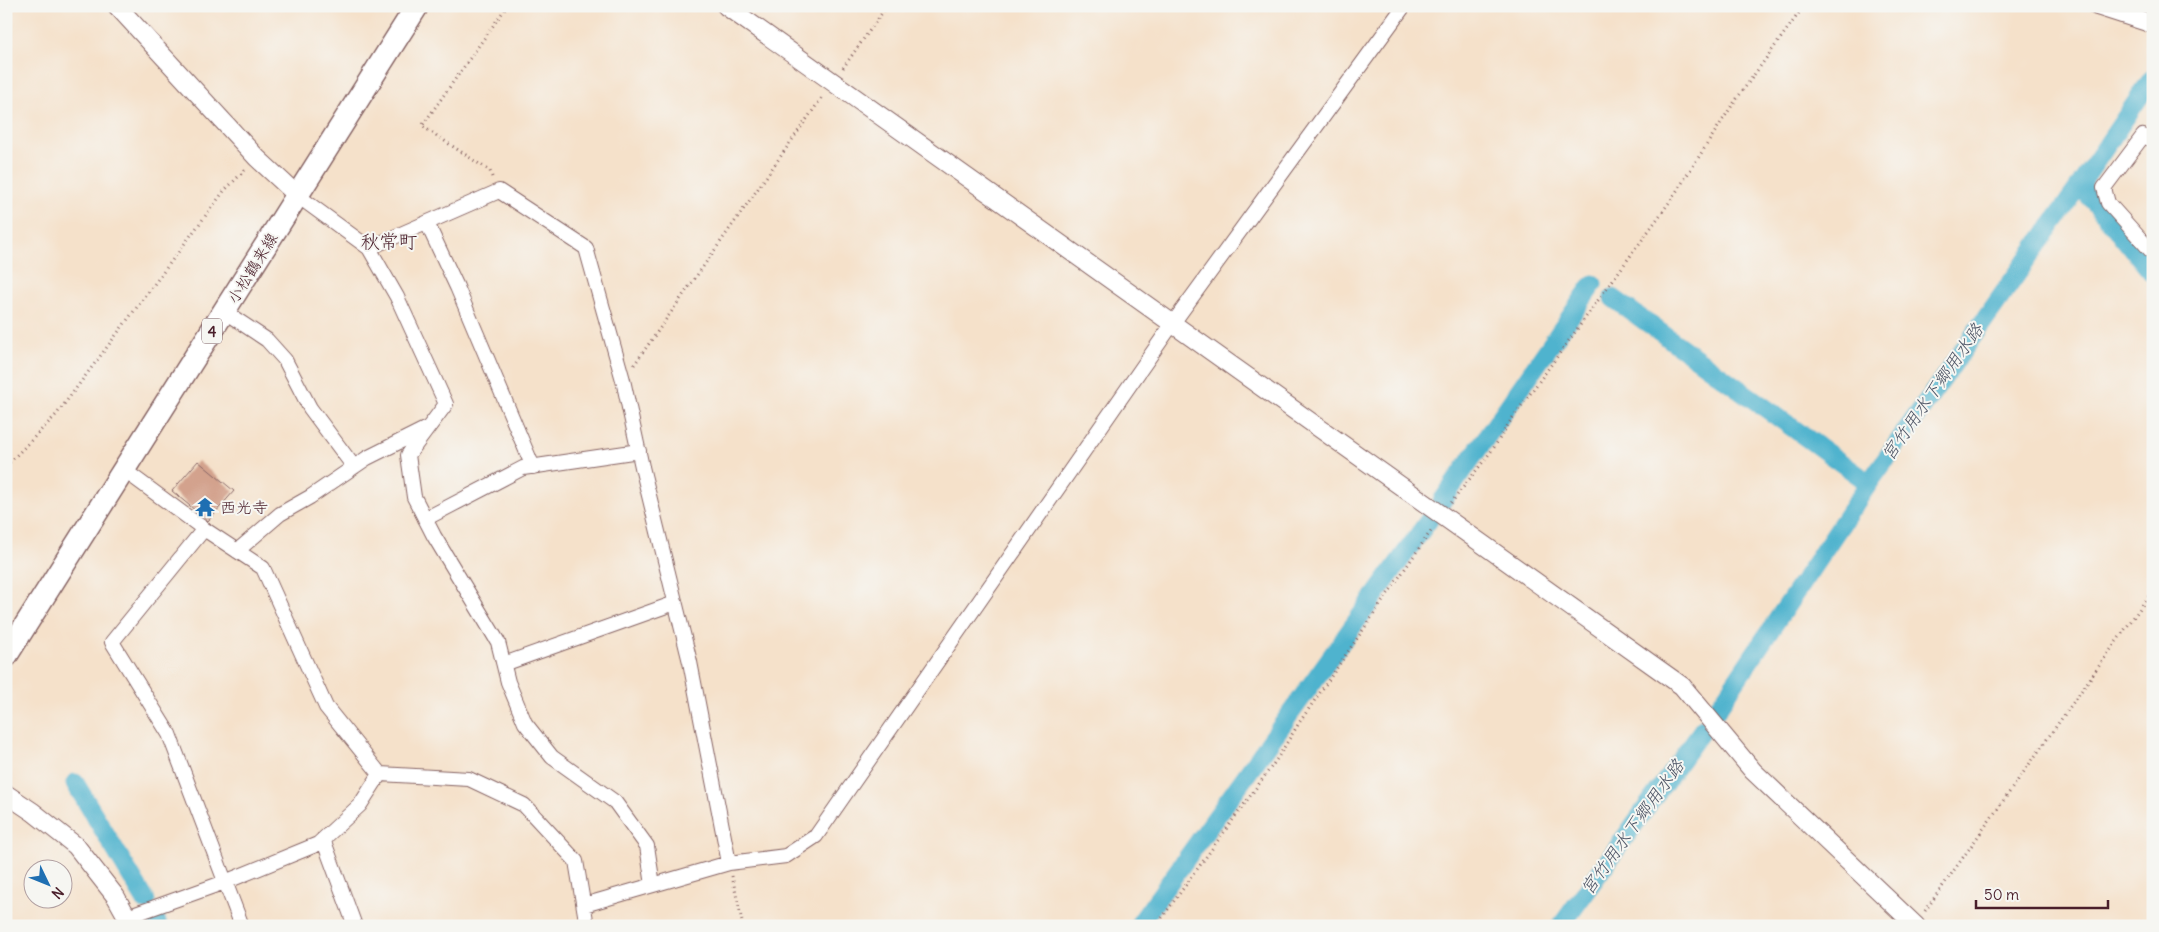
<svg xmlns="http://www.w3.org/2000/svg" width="2159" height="932" viewBox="0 0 2159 932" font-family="Delius,'Klee One',sans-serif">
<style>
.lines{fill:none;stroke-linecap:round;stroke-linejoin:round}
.canal{stroke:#4fb3ce;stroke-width:19}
.building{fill:#d3a28d}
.minor-casing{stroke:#866363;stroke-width:16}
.tertiary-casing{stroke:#866363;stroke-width:20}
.primary-casing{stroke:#866363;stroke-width:25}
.path{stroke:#866363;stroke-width:3;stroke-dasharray:1 4;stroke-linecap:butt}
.minor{stroke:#fff;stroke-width:14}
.tertiary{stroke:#fff;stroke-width:18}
.primary{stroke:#fff;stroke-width:22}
.labels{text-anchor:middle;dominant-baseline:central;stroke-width:4;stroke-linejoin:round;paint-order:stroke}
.shield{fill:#f6f6f2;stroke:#7e6067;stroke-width:1}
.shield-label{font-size:15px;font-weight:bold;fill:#4a1f2b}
.street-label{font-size:16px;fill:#4a1f2b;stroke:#f6f6f2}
.poi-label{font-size:16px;fill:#4a1f2b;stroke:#f6f6f2;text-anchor:start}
.water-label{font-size:18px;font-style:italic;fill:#4c5364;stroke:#f6f6f2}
.quarter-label{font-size:19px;fill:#4a1f2b;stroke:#f6f6f2}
</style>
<rect width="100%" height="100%" fill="#f6f6f2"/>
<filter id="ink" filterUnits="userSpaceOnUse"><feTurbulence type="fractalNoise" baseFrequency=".02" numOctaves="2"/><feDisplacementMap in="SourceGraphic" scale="10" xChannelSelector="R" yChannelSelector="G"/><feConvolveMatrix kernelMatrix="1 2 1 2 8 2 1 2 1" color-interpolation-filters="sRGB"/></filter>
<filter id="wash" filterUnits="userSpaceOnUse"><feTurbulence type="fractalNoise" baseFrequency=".0096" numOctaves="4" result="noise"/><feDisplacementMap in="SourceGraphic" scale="20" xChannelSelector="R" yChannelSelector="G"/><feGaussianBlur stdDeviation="1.12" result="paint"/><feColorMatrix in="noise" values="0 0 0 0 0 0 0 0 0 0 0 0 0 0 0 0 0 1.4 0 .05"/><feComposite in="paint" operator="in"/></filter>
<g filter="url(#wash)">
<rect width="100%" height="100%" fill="#f5e1ca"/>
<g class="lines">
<path class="canal" d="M2080 185 2153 274
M1613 298 1869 483
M1442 501 1593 284
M1716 711 1869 483 2080 185 2153 77
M75 783 146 901
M156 920 158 926
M1138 926 1429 520
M1561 926 1703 729"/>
</g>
<g id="blocks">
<path class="building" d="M198 461 234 491 208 521 172 491Z"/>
</g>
</g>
<g filter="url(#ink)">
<use href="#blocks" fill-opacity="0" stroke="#866363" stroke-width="1"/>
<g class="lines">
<defs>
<path id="minor" d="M2153 140 2143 136 2104 188 2108 203 2153 253
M298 196 369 248 397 297 446 404 408 455 414 497 434 536 498 642 508 682 525 723 552 757 615 802 647 846 653 885
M427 223 457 287 533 467
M369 248 499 191 586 248 623 380 642 467 690 662 729 863
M225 312 267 340 285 360 310 408 354 467
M124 470 204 529 263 568 326 707 380 774 469 779 524 805 576 861 587 926
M425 519 523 468 639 451
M204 529 112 642 169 734 242 926
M237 551 280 514 310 497 367 458 425 429
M504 664 675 603
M323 839 355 926
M584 905 729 863 786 856 816 836 1173 323 1404 6
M127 917 225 882 318 844 360 805 380 774"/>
<path id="tertiary" d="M117 6 257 158 298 196
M726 6 1682 686 1753 771 1916 926
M2097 6 2153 24
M6 794 33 812 76 846 116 897 132 926"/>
<path id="primary" d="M6 656 417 6"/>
</defs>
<use href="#minor" class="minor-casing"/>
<use href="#tertiary" class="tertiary-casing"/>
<use href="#primary" class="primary-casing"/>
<path class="path" d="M843 68 887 6
M492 177 490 171 422 126 507 6
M634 365 823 96
M6 466 56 415 224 191 246 169
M1451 503 1493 449 1511 420 1671 200 1733 104 1804 6
M732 876 743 926
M1925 911 2153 590
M1156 926 1277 759 1299 723 1433 528"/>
<use href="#minor" class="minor"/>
<use href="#tertiary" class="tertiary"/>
<use href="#primary" class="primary"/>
</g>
</g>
<defs>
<symbol id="temple-bare" viewBox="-9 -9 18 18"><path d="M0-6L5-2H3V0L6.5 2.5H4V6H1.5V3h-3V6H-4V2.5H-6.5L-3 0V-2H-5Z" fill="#1f6fb2" stroke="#f6f6f2" stroke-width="2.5" paint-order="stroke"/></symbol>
</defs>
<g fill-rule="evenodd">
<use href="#temple-bare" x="191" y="493" width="28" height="28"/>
</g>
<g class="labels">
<rect class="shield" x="202" y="318.5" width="20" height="25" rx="4"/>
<g class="shield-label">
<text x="212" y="331">4</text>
</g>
<g class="street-label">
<text transform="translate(252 268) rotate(-58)">小松鶴来線</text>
</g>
<g class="poi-label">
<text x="220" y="507">西光寺</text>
</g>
<g class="water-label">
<text transform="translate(1932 392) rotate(-55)">宮竹用水下郷用水路</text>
<text transform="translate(1632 827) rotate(-54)">宮竹用水下郷用水路</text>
</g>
<g class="quarter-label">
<text x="389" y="241">秋常町</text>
</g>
</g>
<rect width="2159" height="932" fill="none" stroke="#f6f6f2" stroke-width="25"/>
<g transform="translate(48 884) rotate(133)"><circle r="24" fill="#f6f6f2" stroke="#b1a0a2"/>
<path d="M0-4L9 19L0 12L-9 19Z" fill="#1f6fb2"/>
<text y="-8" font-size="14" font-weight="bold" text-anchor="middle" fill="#4a1f2b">N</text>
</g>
<path d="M1976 900v8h132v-8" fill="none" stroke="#4a1f2b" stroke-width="2.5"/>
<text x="1984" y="900" font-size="15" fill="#4a1f2b" stroke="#f6f6f2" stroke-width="4" paint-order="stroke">50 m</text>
</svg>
